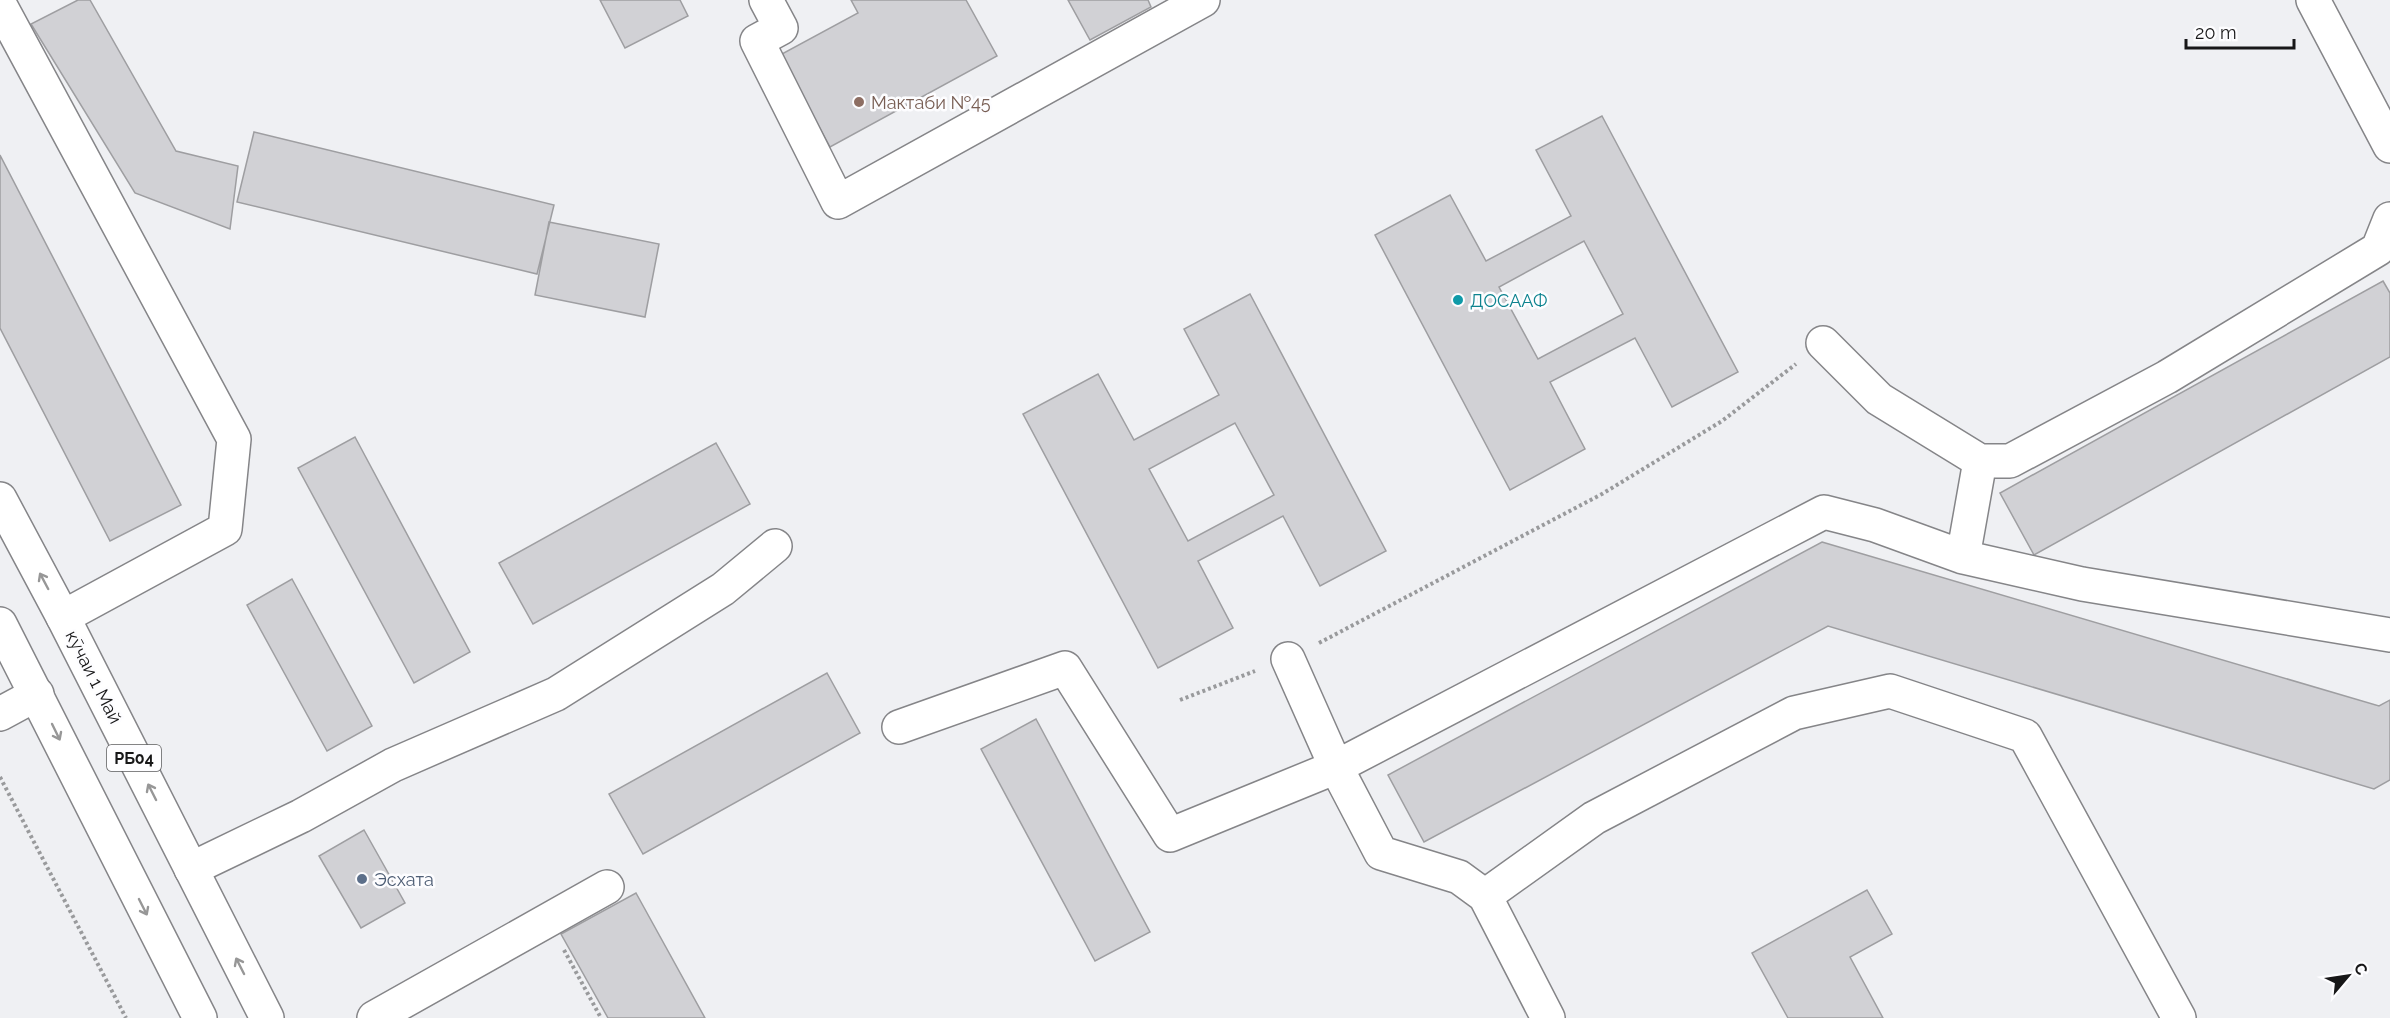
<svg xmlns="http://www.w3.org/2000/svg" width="2390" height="1018" viewBox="0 0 2390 1018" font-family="Raleway,sans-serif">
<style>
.building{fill:#d1d1d5;stroke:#9e9ea1;stroke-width:1.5;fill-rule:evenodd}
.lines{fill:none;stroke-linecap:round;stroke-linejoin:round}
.minor-casing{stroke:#858588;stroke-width:36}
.major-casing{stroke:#858588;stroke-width:36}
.path{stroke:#999a9c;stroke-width:4;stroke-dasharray:3 3;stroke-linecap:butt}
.minor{stroke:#fff;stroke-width:33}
.major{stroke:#fff;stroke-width:33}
.oneway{stroke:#979797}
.education-dot{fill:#8d6e63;stroke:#fdfdff;stroke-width:2}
.culture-dot{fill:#0f9aa8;stroke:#fdfdff;stroke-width:2}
.service-dot{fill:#5c6f8a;stroke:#fdfdff;stroke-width:2}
.labels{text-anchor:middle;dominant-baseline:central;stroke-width:5;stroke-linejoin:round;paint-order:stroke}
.shield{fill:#fdfdff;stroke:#5c5c5d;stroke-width:1.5}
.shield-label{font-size:16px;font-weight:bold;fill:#171718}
.education-label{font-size:18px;fill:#785e54;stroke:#fdfdff;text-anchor:start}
.culture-label{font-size:18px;fill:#0d838f;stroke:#fdfdff;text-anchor:start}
.street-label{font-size:18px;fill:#171718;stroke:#fdfdff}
.service-label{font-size:18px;fill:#4e5e75;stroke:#fdfdff;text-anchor:start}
</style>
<rect width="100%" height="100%" fill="#eff0f3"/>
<path class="building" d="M78 0H90L176 151 238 166 230 229 135 193 31 24Z
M600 0H680L688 16 625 48Z
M851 0H966L997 56 830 147 780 55 858 13Z
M1068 0H1148L1151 7 1090 40Z
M1602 116 1738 372 1672 407 1635 338 1550 382 1585 449 1510 490 1375 235 1450 195 1486 261 1571 216 1536 150ZM1584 241 1623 314 1538 359 1499 287Z
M254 132 554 205 537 274 237 202Z
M0 155 181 505 110 541 0 328Z
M549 222 659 244 645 317 535 295Z
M2383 281 2390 293V357L2034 555 2000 493Z
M1250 294 1386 551 1320 586 1283 516 1198 561 1233 628 1158 668 1023 414 1098 374 1134 440 1219 395 1184 329ZM1235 423 1274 495 1188 541 1149 469Z
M355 437 470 652 414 683 298 468Z
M716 443 750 504 533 624 499 563Z
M1822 542 2379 706 2390 700V780L2374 789 1828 626 1424 842 1388 775Z
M292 579 372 726 327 751 247 605Z
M827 673 860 733 643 854 609 794Z
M1036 719 1150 932 1095 961 981 749Z
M364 830 405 903 361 928 319 856Z
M1867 890 1892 934 1850 957 1883 1018H1788L1752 953Z
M636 893 705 1018H608L561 934Z"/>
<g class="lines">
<defs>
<path id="minor" d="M766 0 781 28 757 41 838 202 1203 0
M2313 0 2390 146
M0 5 234 439 225 529 63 617
M1823 343 1879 399 1980 461H2010L2167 377 2378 249 2390 219
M1963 557 1980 461
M1288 659 1336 767 1381 853 1459 877 1485 896
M0 714 37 694
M899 727 1065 668 1170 835 1336 767 1824 512 1875 525 1963 557 2082 584 2390 635
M191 869 301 816 393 765 556 694 723 589 775 546
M374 1018 607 887
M1548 1018 1485 896 1594 818 1794 713 1890 691 2025 736 2179 1018"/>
<path id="major" d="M0 499 63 617 267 1018
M0 624 200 1018"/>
</defs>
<use href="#minor" class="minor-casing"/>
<use href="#major" class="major-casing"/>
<path class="path" d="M1319 643 1602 494 1722 421 1796 364
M1180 700 1255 671
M0 777 126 1018
M564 950 601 1018"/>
<use href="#minor" class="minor"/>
<use href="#major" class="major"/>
</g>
<defs><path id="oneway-shaft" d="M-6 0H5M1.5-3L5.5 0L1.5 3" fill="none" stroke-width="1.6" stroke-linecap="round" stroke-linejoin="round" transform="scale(1.5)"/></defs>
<g class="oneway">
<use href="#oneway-shaft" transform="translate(44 581) rotate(-118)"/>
<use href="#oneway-shaft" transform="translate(56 732) rotate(64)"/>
<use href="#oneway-shaft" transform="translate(152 792) rotate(-117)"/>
<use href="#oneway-shaft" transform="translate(143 907) rotate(63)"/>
<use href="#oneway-shaft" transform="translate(240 966) rotate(-117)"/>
</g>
<circle class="education-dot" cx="859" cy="102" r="6"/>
<circle class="culture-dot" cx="1458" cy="300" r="6"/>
<circle class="service-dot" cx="362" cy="879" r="6"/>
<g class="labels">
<rect class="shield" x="107" y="745" width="54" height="26" rx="4.5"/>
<g class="shield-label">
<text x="134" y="758">РБ04</text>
</g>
<g class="education-label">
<text x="871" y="102">Мактаби №45</text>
</g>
<g class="culture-label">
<text x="1470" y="300">ДОСААФ</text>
</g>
<g class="street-label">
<text transform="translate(94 677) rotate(63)">кӯчаи 1 Май</text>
</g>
<g class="service-label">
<text x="374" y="879">Эсхата</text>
</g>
</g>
<g transform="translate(2348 976) rotate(61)" stroke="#fdfdff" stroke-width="4.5" paint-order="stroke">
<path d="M0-4.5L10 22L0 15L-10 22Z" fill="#171718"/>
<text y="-9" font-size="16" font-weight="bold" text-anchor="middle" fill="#171718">С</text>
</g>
<path d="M2186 39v9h108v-9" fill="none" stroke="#171718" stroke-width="3"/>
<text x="2195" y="39" font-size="18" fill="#171718" stroke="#fdfdff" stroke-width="4.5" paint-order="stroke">20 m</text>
</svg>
